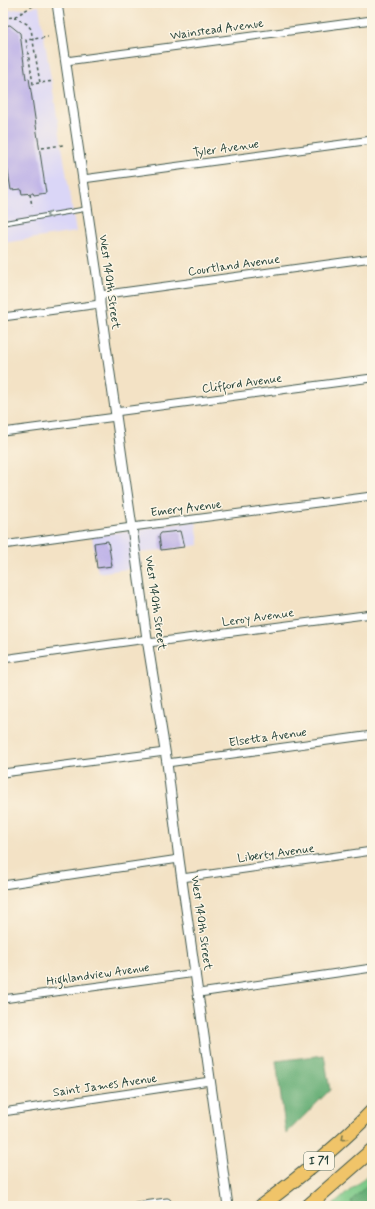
<svg xmlns="http://www.w3.org/2000/svg" width="375" height="1209" viewBox="0 0 375 1209" font-family="Mynerve,sans-serif">
<style>
.built{fill:#dad6f7}
.green{fill:#7cc987;stroke:#4e835e}
.forest{fill:#65ad74;stroke:#427554}
.building{fill:#b8ace8}
.lines{fill:none;stroke-linecap:round;stroke-linejoin:round}
.service-casing{stroke:#3f564a;stroke-width:5.5}
.minor-casing{stroke:#3f564a;stroke-width:9}
.tertiary-casing{stroke:#3f564a;stroke-width:11}
.motorway-casing{stroke:#3f564a;stroke-width:15}
.path{stroke:#3f564a;stroke-width:1.5;stroke-dasharray:3 3;stroke-linecap:butt}
.service{stroke:#fff;stroke-width:3.5}
.minor{stroke:#fff;stroke-width:7}
.tertiary{stroke:#fff;stroke-width:9}
.motorway{stroke:#f0c469;stroke-width:13}
.oneway{stroke:#8f9e9a}
.oneway2{stroke:#7d7a4c}
.labels{text-anchor:middle;dominant-baseline:central;stroke-width:3;stroke-linejoin:round;paint-order:stroke}
.shield{fill:#fcf5e5;stroke:#617469;stroke-width:1}
.shield-label{font-size:11px;font-weight:bold;fill:#1f3d34}
.street-label{font-size:12px;fill:#1f3d34;stroke:#fcf5e5}
</style>
<rect width="100%" height="100%" fill="#fcf5e5"/>
<filter id="ink" filterUnits="userSpaceOnUse"><feTurbulence type="fractalNoise" baseFrequency=".025" numOctaves="2"/><feDisplacementMap in="SourceGraphic" scale="8" xChannelSelector="R" yChannelSelector="G"/><feConvolveMatrix kernelMatrix="1 2 1 2 8 2 1 2 1" color-interpolation-filters="sRGB"/></filter>
<filter id="wash" filterUnits="userSpaceOnUse"><feTurbulence type="fractalNoise" baseFrequency=".012" numOctaves="4" result="noise"/><feDisplacementMap in="SourceGraphic" scale="16" xChannelSelector="R" yChannelSelector="G"/><feGaussianBlur stdDeviation="0.9" result="paint"/><feColorMatrix in="noise" values="0 0 0 0 0 0 0 0 0 0 0 0 0 0 0 0 0 1.4 0 .05"/><feComposite in="paint" operator="in"/></filter>
<g filter="url(#wash)">
<rect width="100%" height="100%" fill="#f3e2c5"/>
<path class="built" d="M39 6 76 232 3 243V11Z
M196 521 199 545 139 553 141 567 98 573 92 536Z"/>
<path class="green" d="M372 1171V1206H332Z"/>
<path class="forest" d="M324 1055 330 1090 286 1134 276 1061Z
M372 1180V1206H353L351 1201Z"/>
<g id="blocks">
<path class="building" d="M10 25 20 33 26 79 29 78 46 193 34 195 33 193 22 194 21 189 11 190 7 166 3 167V26Z
M180 531 184 547 161 550 159 536 161 533Z
M108 541 112 566 97 568 94 543Z"/>
</g>
</g>
<g filter="url(#ink)">
<use href="#blocks" fill-opacity="0" stroke="#3f564a" stroke-width="1"/>
<g class="lines">
<defs>
<path id="service" d="M3 223 86 209"/>
<path id="minor" d="M66 61 372 20
M83 179 372 140
M100 295 372 258
M3 317 100 304
M115 412 372 378
M3 432 116 417
M3 545 132 527 372 496
M148 643 372 614
M3 659 147 639
M167 763 372 735
M3 773 165 752
M182 878 372 851
M3 885 179 859
M199 993 372 968
M3 999 196 973
M3 1112 210 1081
M136 1206 167 1202"/>
<path id="tertiary" d="M57 3 100 295V304L132 527 147 639 167 763 179 859 228 1206"/>
<path id="motorway" d="M261 1206C300 1177 338 1147 372 1111
M308 1206 372 1150"/>
</defs>
<use href="#service" class="service-casing"/>
<use href="#minor" class="minor-casing"/>
<use href="#tertiary" class="tertiary-casing"/>
<use href="#motorway" class="motorway-casing"/>
<path class="path" d="M14 17 27 24 31 29 40 83 54 81
M3 18 14 17 38 3
M39 83 33 84 26 40 48 37
M42 148 63 145
M30 194 32 206"/>
<use href="#service" class="service"/>
<use href="#minor" class="minor"/>
<use href="#tertiary" class="tertiary"/>
<use href="#motorway" class="motorway"/>
</g>
<defs><path id="oneway-chevron" d="M-2-3.5L2.5 0L-2 3.5" fill="none" stroke-width="1.6" stroke-linecap="round" stroke-linejoin="round"/></defs>
<use class="oneway" href="#oneway-chevron" transform="translate(49 215) rotate(170)"/>
<use class="oneway2" href="#oneway-chevron" transform="translate(344 1138) rotate(137)"/>
</g>
<g class="labels">
<rect class="shield" x="304" y="1152" width="30" height="18" rx="3"/>
<g class="shield-label">
<text x="319" y="1161">I 71</text>
</g>
<g class="street-label">
<text transform="translate(217 30) rotate(-8)">Wainstead Avenue</text>
<text transform="translate(226 149) rotate(-8)">Tyler Avenue</text>
<text transform="translate(234 266) rotate(-8)">Courtland Avenue</text>
<text transform="translate(109 282) rotate(82)">West 140th Street</text>
<text transform="translate(242 384) rotate(-8)">Clifford Avenue</text>
<text transform="translate(186 509) rotate(-7)">Emery Avenue</text>
<text transform="translate(155 603) rotate(82)">West 140th Street</text>
<text transform="translate(258 618) rotate(-8)">Leroy Avenue</text>
<text transform="translate(268 738) rotate(-8)">Elsetta Avenue</text>
<text transform="translate(276 854) rotate(-8)">Liberty Avenue</text>
<text transform="translate(201 923) rotate(82)">West 140th Street</text>
<text transform="translate(98 975) rotate(-8)">Highlandview Avenue</text>
<text transform="translate(105 1086) rotate(-8)">Saint James Avenue</text>
</g>
</g>
<rect width="375" height="1209" fill="none" stroke="#fcf5e5" stroke-width="16"/>
</svg>
